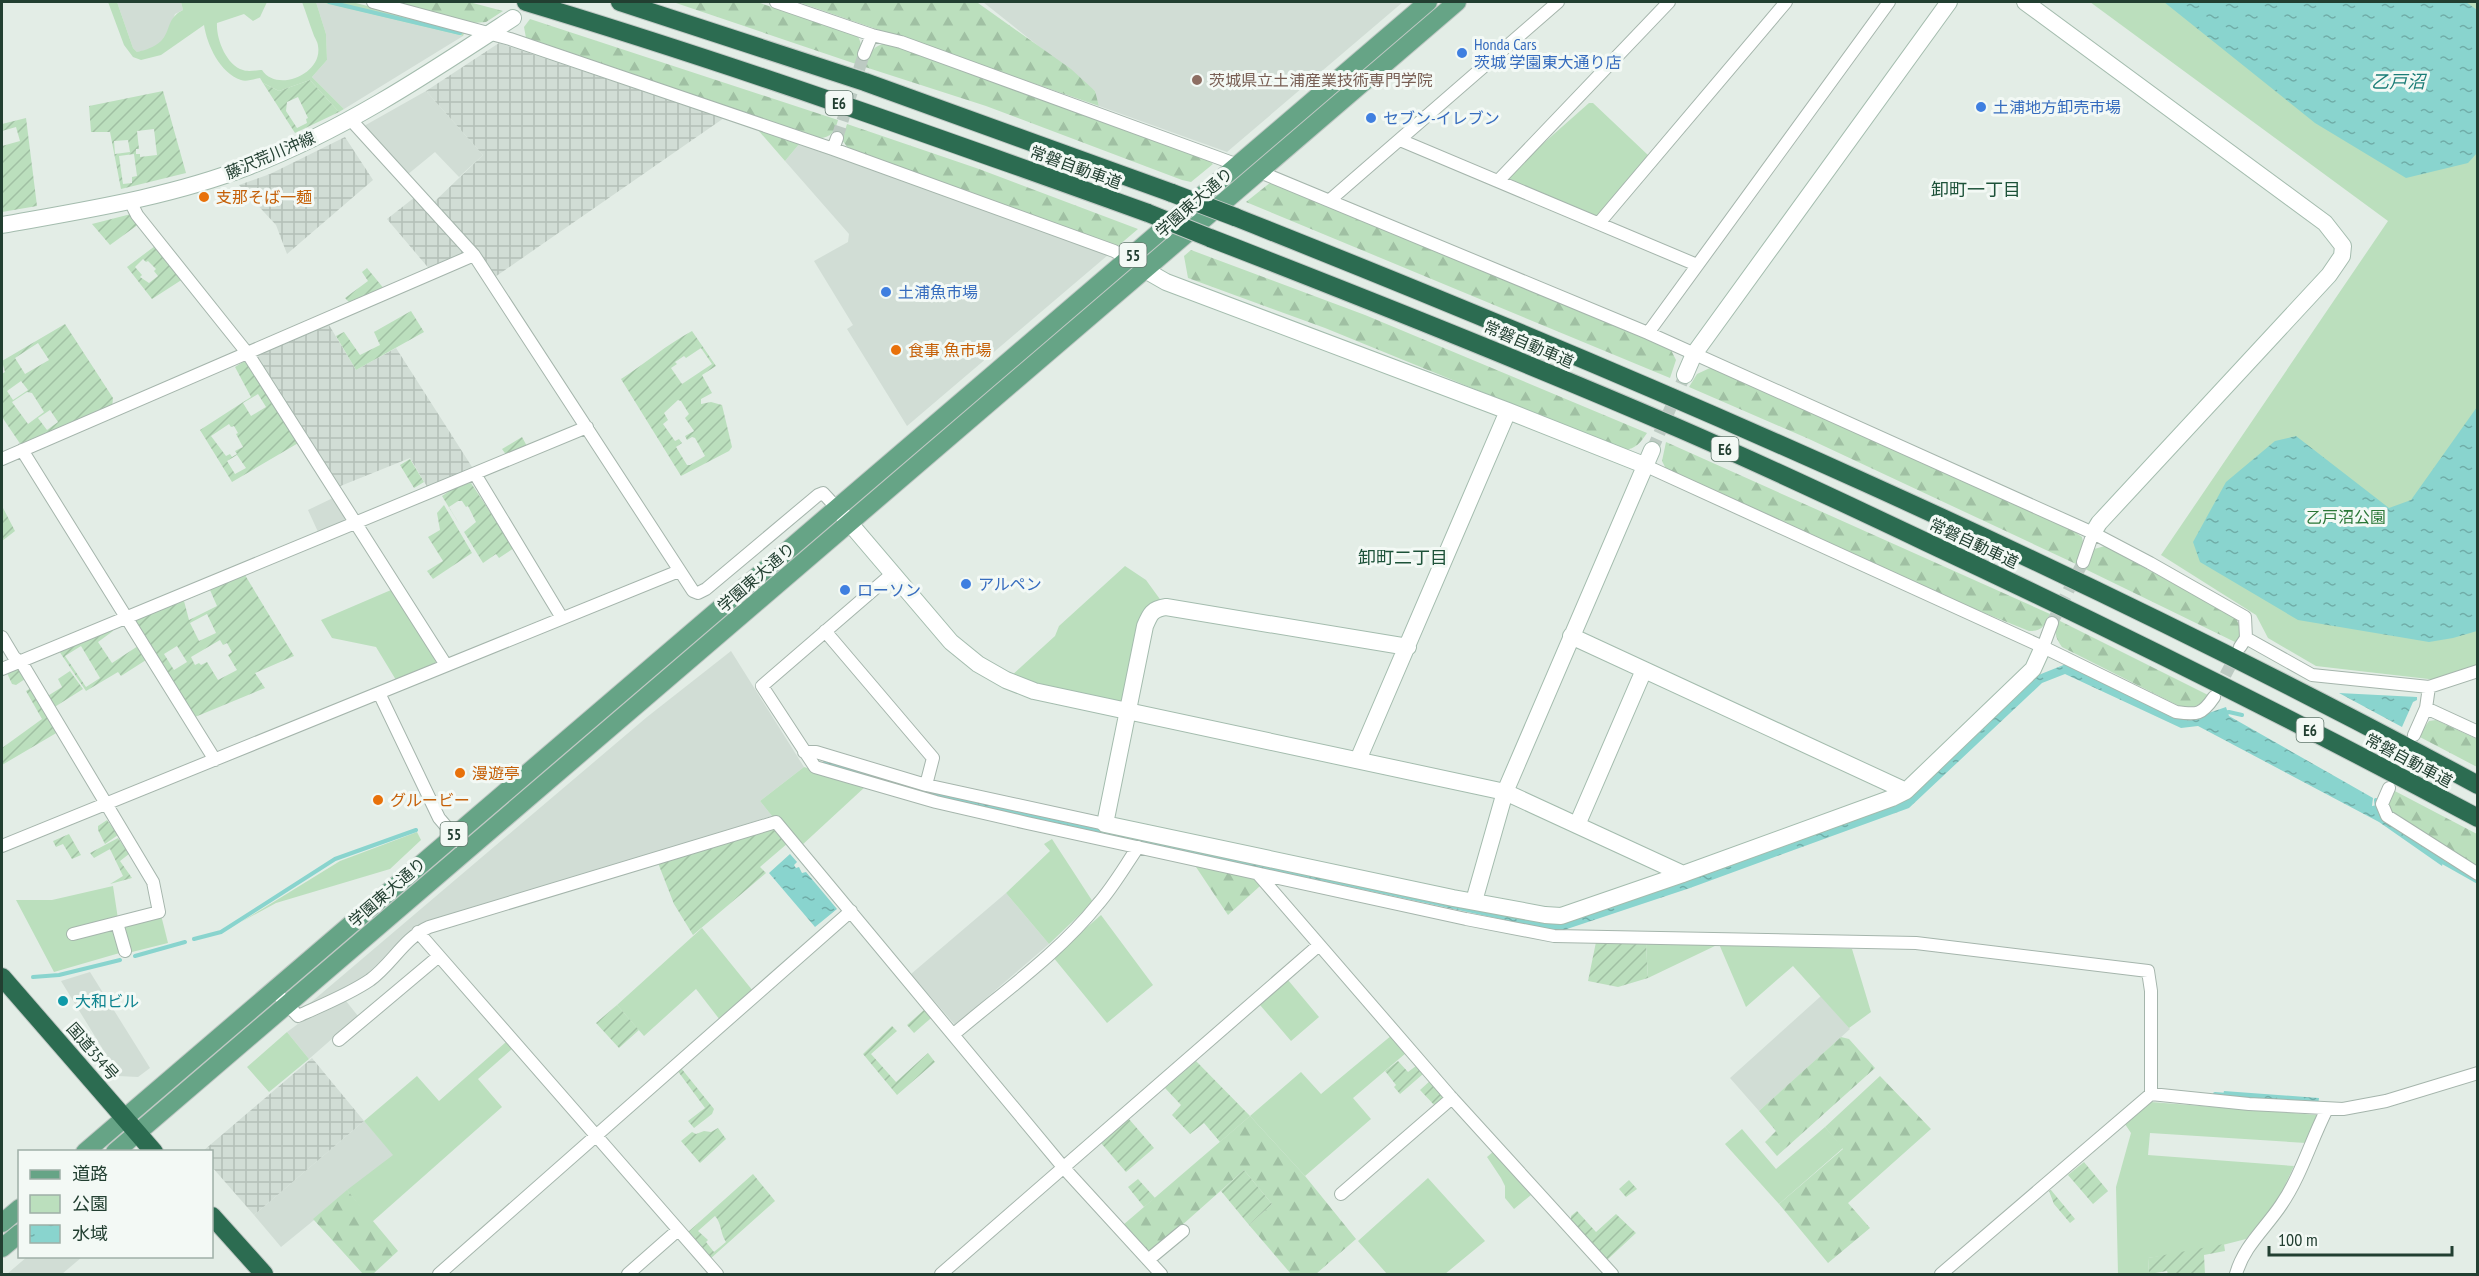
<svg xmlns="http://www.w3.org/2000/svg" width="2479" height="1276" viewBox="0 0 2479 1276" font-family="'PT Sans Narrow','Noto Sans JP',sans-serif">
<style>
.built{fill:#d1ddd5}
.industrial{fill:url(#industrial-grid)}
.green{fill:#bbdfbd}
.forest{fill:url(#forest-firs)}
.garden{fill:url(#garden-furrows);fill-rule:evenodd}
.water{fill:url(#water-ripples)}
.lines{fill:none;stroke-linecap:round;stroke-linejoin:round}
.stream{stroke:#89d4ce;stroke-width:4}
.street-tunnel{stroke:#bccac2;stroke-width:12;stroke-dasharray:12 6;stroke-linecap:butt}
.street-casing{stroke:#a5b5ac;stroke-width:14}
.secondary-casing{stroke:#a4bcae;stroke-width:18}
.primary-casing{stroke:#c1c9c5;stroke-width:20}
.highway-casing{stroke:#c1c9c5;stroke-width:20}
.street{stroke:#fff;stroke-width:12}
.secondary{stroke:#fff;stroke-width:16}
.primary{stroke:#66a486;stroke-width:18}
.highway{stroke:#2c6c51;stroke-width:18}
.highway-bridge-casing{stroke:#c1c9c5;stroke-width:20;stroke-linecap:butt}
.highway-bridge{stroke:#2c6c51;stroke-width:18}
.shop-dot{fill:#3f7fe0;stroke:#f3f9f5;stroke-width:2}
.education-dot{fill:#8d6e63;stroke:#f3f9f5;stroke-width:2}
.food-dot{fill:#e8710a;stroke:#f3f9f5;stroke-width:2}
.culture-dot{fill:#0f9aa8;stroke:#f3f9f5;stroke-width:2}
.labels{text-anchor:middle;dominant-baseline:central;stroke-width:6;stroke-linejoin:round;paint-order:stroke}
.shield{fill:#f3f9f5;stroke:#61776c;stroke-width:1.5}
.shield-label{font-size:15px;font-weight:bold;fill:#223f31}
.shop-label{font-size:16px;fill:#366cbe;stroke:#f3f9f5;text-anchor:start}
.education-label{font-size:16px;fill:#785e54;stroke:#f3f9f5;text-anchor:start}
.street-label{font-size:16px;fill:#223f31;stroke:#f3f9f5}
.food-label{font-size:16px;fill:#c56008;stroke:#f3f9f5;text-anchor:start}
.park-label{font-size:16px;fill:#2a7737;stroke:#f3f9f5}
.culture-label{font-size:16px;fill:#0d838f;stroke:#f3f9f5;text-anchor:start}
.water-label{font-size:18px;font-style:italic;fill:#1a7d77;stroke:#f3f9f5}
.neighbourhood-label{font-size:18px;fill:#1d5239;stroke:#f3f9f5}
</style>
<defs>
<pattern id="industrial-grid" width="8" height="8" patternUnits="userSpaceOnUse" patternTransform="scale(1.5)"><rect width="8" height="8" fill="#d1ddd5"/><path d="M0 4h8M4 0v8" fill="none" stroke="#b3bfb7"/></pattern>
<pattern id="forest-firs" width="22" height="20" patternUnits="userSpaceOnUse" patternTransform="scale(1.5)"><rect width="22" height="20" fill="#bbdfbd"/><path d="M5 1l3.5 6h-7zM16 11l3.5 6h-7z" fill="#a0c0a3"/></pattern>
<pattern id="garden-furrows" width="10" height="10" patternUnits="userSpaceOnUse" patternTransform="scale(1.5)"><rect width="10" height="10" fill="#bbdfbd"/><path d="M-1 1l2-2M0 10L10 0M9 11l2-2" fill="none" stroke="#a0c0a3"/></pattern>
<pattern id="water-ripples" width="26" height="14" patternUnits="userSpaceOnUse" patternTransform="scale(1.5)"><rect width="26" height="14" fill="#89d4ce"/><path d="M2 4q2-2 4 0t4 0M15 11q2-2 4 0t4 0" fill="none" stroke="#70ada8"/></pattern>
</defs>
<rect width="100%" height="100%" fill="#e3ede6"/>
<path class="built" d="M117 2H181L183 10 175 14 165 38 156 48 137 52 133 48Z
M316 2H320L463 36 344 109 312 77 327 60 326 34Z
M983 2H1403L1227 152 1099 106 1095 91Z
M426 91 483 155 459 177 435 152 407 175 364 126Z
M800 143 1108 255 907 426 847 329 853 325 814 261 848 242 849 234 785 161Z
M335 497 349 519 319 534 308 510Z
M731 651 804 767 760 801 772 816 423 925 368 978 302 1010 647 717Z
M1006 893 1049 944 955 1025 911 974Z
M90 972 150 1068 138 1077 118 1076 102 1060 107 1056 61 981Z
M1821 996 1850 1029 1759 1111 1730 1078Z
M346 1001 358 1016 309 1059 287 1032 302 1021Z
M364 1121 394 1155 281 1247 254 1215Z
M28 1256H82V1257L62 1274H7Z"/>
<path class="industrial" d="M499 43 724 118 495 277 434 202 483 155 426 91Z
M345 137 373 180 287 254 276 225 239 185 270 174Z
M415 197 464 250V255L431 271 387 219Z
M329 325 356 370 396 348 474 470 429 490 410 458 338 487 258 359 259 355Z
M312 1058 364 1121 254 1215 212 1167V1152L203 1151Z"/>
<path class="green" d="M108 2H117L133 48 137 52C179 43 159 22 183 10L181 2H267L260 17 253 21 244 14 217 23C216 38 226 65 243 70 248 72 257 70 262 70 277 93 323 74 318 46 318 42 314 37 313 33 309 23 306 12 302 2H316L326 34 327 60 312 77 344 109 339 112 310 80 279 91 263 83 260 78C254 79 246 82 241 80 220 73 207 45 204 25L161 55 141 60 133 57 124 45Z
M320 2H352L465 31 463 36Z
M2090 2H2477V667L2437 680 2316 666 2268 638 2256 615 2161 555 2388 221Z
M1589 103H1593L1649 156 1598 219 1502 180Z
M1125 566 1146 580 1162 602 1124 706 1010 677 1055 636 1059 626Z
M391 590 437 660 435 664 396 680 376 647 332 638 321 620Z
M804 767 866 786 801 846 779 819 772 816 760 801Z
M417 832 421 840 390 869 276 903 241 922 340 861Z
M1052 839 1093 902 1049 944 1006 893 1050 851 1044 844Z
M113 886 123 952 54 972 16 900H52Z
M161 915 168 943 128 953 121 925Z
M1101 915 1153 985 1107 1023 1053 957Z
M702 928 753 991 720 1020 696 989 644 1036 617 1005Z
M1719 943 1852 949 1871 1012 1849 1028 1793 966 1746 1007 1719 944 1648 978 1646 944Z
M1288 980 1319 1017 1291 1041 1260 1005Z
M287 1032 309 1059 269 1092 247 1067Z
M1392 1035 1406 1053 1353 1098 1371 1119 1305 1176 1250 1116 1301 1072 1321 1094Z
M506 1042 512 1049 478 1079 502 1107 372 1222 347 1190 393 1155 364 1121 417 1076 439 1101Z
M2151 1102 2317 1115 2318 1118 2306 1143 2150 1133 2148 1155 2294 1166 2278 1200 2246 1239 2203 1250 2148 1258 2149 1274H2118L2116 1187 2131 1133 2125 1124Z
M1825 1127 1843 1148 1779 1204 1725 1144 1742 1129 1776 1169Z
M1494 1151 1531 1195 1514 1209 1505 1198V1186L1501 1178 1487 1157Z
M1428 1178 1485 1241 1445 1274H1387L1358 1241Z"/>
<path class="forest" d="M388 2H469L503 11 486 22 473 23Z
M673 2H757L857 35C864 46 861 53 856 64Z
M798 2 978 3 1071 69 1095 91 1099 106Z
M530 19 838 120C835 131 831 138 819 138L526 38 524 27Z
M883 44 901 46 1204 157 1213 164 1191 182 1182 180 986 106 865 67C869 56 871 47 883 44Z
M847 124 979 169 1138 229 1118 246 848 148 842 140Z
M758 130 800 143 785 161Z
M1271 182 1670 348 1676 360 1670 378 1246 202Z
M1191 250 1365 315 1647 433C1641 442 1636 449 1624 450L1325 328 1188 278 1184 256Z
M1712 367 2072 530 2082 537 2084 547 2076 564 1809 439 1689 387 1697 374Z
M1666 442 2050 614C2046 624 2042 632 2029 631L1972 608 1666 469 1662 461Z
M2105 546 2236 618 2242 633 2237 643 2083 568 2094 549Z
M2058 620 2208 695C2201 705 2196 708 2183 708L2062 647C2055 637 2054 632 2058 620Z
M2436 720 2477 739V767L2418 736 2429 721Z
M2391 789 2477 834V866L2389 811 2387 805Z
M1194 864 1254 878 1260 886 1228 915Z
M1841 1037 1849 1039 1875 1068 1777 1156 1765 1142 1776 1131 1759 1111Z
M1880 1076 1931 1129 1848 1203 1870 1228 1828 1263 1779 1204 1843 1149 1825 1127Z
M1250 1116 1305 1176 1356 1239 1316 1274H1291L1249 1225 1272 1204 1244 1170 1154 1250 1147 1252 1123 1225Z
M347 1190 398 1251 373 1274H363L313 1219Z"/>
<path class="garden" d="M310 80 339 112 295 133 263 83 279 91ZM298 97 308 118 306 119 307 123 297 128 286 111 287 102Z
M163 91 186 173 121 189 110 132H91L89 106ZM154 129 157 155 140 157V154H136V149H139L137 131ZM128 140 130 152 115 154 114 141ZM134 154 137 176 132 177V183L123 184 119 156Z
M26 118 37 206 2 212V146L20 141 16 127 2 131V124Z
M131 214 139 224 110 245 92 224Z
M155 246 183 279 152 299 127 267ZM143 259 146 262 148 261 156 269 154 271 158 276 149 283 140 277 142 275 135 267Z
M367 268 385 290 351 304 345 298 368 281 362 272Z
M411 311 424 332 356 370 336 336 344 332 360 355 380 345 374 332Z
M65 324 113 398 112 408 21 445 2 417V374L5 372 2 361ZM38 343 49 360 25 374 15 358ZM21 381 28 390 13 400 7 391ZM27 392 32 393 44 412 28 424 12 402ZM50 410 58 422 47 430 38 418Z
M692 331 716 366 702 375 712 393 701 399V404L711 402 722 405 732 447 729 451 681 476 621 379C646 363 666 345 692 331ZM701 348 712 364 682 384 671 368 677 364 675 362 684 356 686 358ZM678 400 681 401 689 414 685 418 694 431 685 436 687 440 692 437 695 438 705 456 690 465H687L676 447 682 443 679 439 675 441 663 424 668 420 664 413Z
M246 360 300 442 232 482 200 430 251 397 235 367ZM258 394 266 407 251 416 243 403ZM229 424 231 427 234 426 238 433 236 434 243 447 235 451 237 454 232 457 230 454 226 456 211 436ZM237 455 246 468 235 474 227 461Z
M522 437 528 448 507 456 502 449Z
M410 459 424 482 414 488 400 465Z
M471 483 514 548 499 558 496 554 483 563 442 496 460 484ZM458 501H462L466 507 468 506 476 522 464 532 449 507Z
M444 505 472 553 433 579 427 571 443 561 428 537 440 530 437 513Z
M2 506 15 531 2 541Z
M245 575 294 656 255 673 265 688 195 717 131 620ZM210 590 217 606 189 620 184 601ZM207 614 216 633 199 641 190 623ZM220 640 223 645 227 643 232 652 228 655 237 670 218 680 207 662 201 665 199 663 195 665 191 657ZM177 646 187 662 174 670 164 654Z
M112 628 113 631 98 642 112 663 138 646 146 660 121 676 118 672 86 691 59 651ZM81 646 100 678 86 687 65 656Z
M17 669H21L25 679 16 685 12 684 7 673Z
M70 671 83 689 53 708 46 697 62 687 58 679Z
M31 688 58 732 2 765V748L42 719 26 691Z
M107 820 118 835 105 844 98 830V826Z
M770 829 776 831 788 843 760 867 766 873 693 935 674 904 658 863Z
M69 834 81 855 72 859 63 844 56 847 53 841Z
M118 838 129 854 120 861 132 878 110 884 123 876 110 849 94 858 90 853Z
M1596 942 1646 944 1648 978 1618 987 1588 981Z
M617 1005 639 1030 619 1048 596 1023Z
M924 1010 931 1018 914 1033 907 1025Z
M892 1026 897 1031 871 1054 896 1082 928 1053 935 1062 897 1095 863 1054Z
M1196 1061 1250 1116 1220 1142 1204 1123 1190 1134 1172 1115 1181 1105 1165 1088Z
M1398 1061 1408 1072 1416 1066 1423 1074 1400 1094 1394 1087 1396 1085 1385 1071Z
M681 1068 714 1109 712 1114 694 1128 688 1121 705 1108 677 1070Z
M1431 1080 1443 1094 1444 1098 1436 1107 1420 1090Z
M1129 1119 1154 1148 1126 1172 1101 1143Z
M718 1128 726 1139 700 1163 681 1141 692 1132 696 1134 704 1131 711 1132Z
M2084 1162 2108 1191 2093 1204 2068 1175Z
M1244 1170 1272 1204 1249 1225 1221 1191Z
M753 1174 775 1201 710 1259 687 1233ZM715 1216C722 1224 720 1233 726 1242L714 1252 706 1242 708 1240 698 1231Z
M1138 1179 1155 1198 1144 1207 1128 1187Z
M1629 1180 1637 1189 1626 1197 1619 1189Z
M2051 1190 2075 1219 2070 1223 2054 1204 2049 1191Z
M1577 1211 1596 1232 1616 1214 1636 1233 1607 1260 1571 1221V1216Z
M2224 1244 2225 1251 2204 1255 2205 1274H2168L2167 1271 2149 1274 2148 1258Z"/>
<path class="water" d="M2164 2H2466L2477 10V153L2468 163 2406 178 2315 123Z
M2477 407V631L2453 638 2429 642 2298 620 2200 562 2193 542 2226 482 2275 441 2296 436 2389 508 2411 500Z
M2066 664 2183 719 2197 717 2226 707 2229 716 2373 798 2372 806 2378 805 2444 859 2442 866 2379 822 2198 726 2181 728 2065 674 2042 683 1909 808 1690 888 1564 930H1552L952 802 823 764 824 759 1552 922 1906 800 2036 676Z
M2339 693 2417 697V700L2413 702 2402 727Z
M790 854 797 862 794 865 796 868 799 867 802 873 806 872 837 909 815 927 769 873Z
M2224 1091 2319 1098 2318 1106 2222 1099Z"/>
<g class="lines">
<path class="stream" d="M329 2 460 33
M2223 713 2229 712 2242 715
M2376 800 2377 809
M2439 860 2478 882
M194 939 221 932 335 859 416 830
M135 956 185 942
M33 977 59 975 120 960
M2215 1094 2227 1095"/>
<path class="street-tunnel" d="M837 138 864 54
M1652 450 1685 375
M2052 623 2083 562
M2217 691 2237 653
M2392 781 2410 743"/>
<defs>
<path id="street" d="M373 2 510 39 833 149 1114 251 1128 259
M776 2 872 35 901 42 1238 165
M864 54 872 35
M350 119 474 255 693 591 698 593 706 589 818 495 823 493 836 507
M1400 140 1697 265
M833 149 837 138
M1260 172 1648 333 2093 533 2150 563 2245 617 2246 638 2240 647
M1498 181 1669 2
M1330 200 1558 2
M130 201 137 215 248 354 446 665
M1599 223 1786 2
M1648 333 1889 2
M22 450 215 760
M2 459 474 255
M1644 465 2043 647 2176 712C2197 715 2202 715 2214 697
M475 474 562 618
M2083 562 2093 533
M893 573 762 686 815 767 936 802 1027 823 1466 919 1554 936 1916 943 2148 971 2151 991V1094
M825 631 933 758 926 785
M2 637 14 657 23 665 153 882 159 912 73 934
M2246 638 2312 675 2429 687 2478 671
M2043 647 2052 623
M2 669 587 427
M379 693 439 818 466 850
M2426 708 2478 732
M2414 735 2426 708 2429 687
M804 752H816L926 785 1105 824
M2389 788 2382 804 2387 816 2478 874
M2 846 679 571
M1258 874 1450 1096 1612 1274
M117 923 125 951
M418 932 717 1274
M274 990 298 1016C322 1005 348 995 370 980 392 964 404 938 429 927L776 822 1063 1167 1161 1274
M954 1034C1002 993 1058 954 1098 904 1113 887 1125 866 1138 847
M339 1040 439 956
M1341 1194 1452 1098
M1148 1260 1183 1231
M439 1274 851 911
M628 1274 678 1230
M941 1274 1319 945
M1941 1274 2151 1094 2249 1104 2343 1109 2386 1101 2478 1073
M2236 1274C2244 1246 2265 1229 2281 1205 2301 1176 2311 1140 2327 1109"/>
<path id="secondary" d="M2025 2 2325 223 2343 246 2342 256 2329 275 2099 523 2093 533
M2 225C85 210 170 197 250 166 344 130 429 73 513 18
M1145 270 1166 282 1508 411 1644 465
M1685 375 1694 354 1949 2
M836 507 951 642 978 664 1006 680 1034 691 1505 792 1683 874
M1571 636 1906 791
M1408 647 1166 607C1152 609 1150 614 1145 626L1105 824 1453 898 1545 915 1561 916 1683 874 1892 798 1906 791 2033 669 2043 647
M1358 760 1508 411
M1577 825 1644 670
M1474 901 1505 792 1652 450"/>
<path id="primary" d="M85 1152 1428 2
M115 1152 1457 2
M2 1223 20 1208
M2 1248 20 1233"/>
<path id="highway" d="M526 2C736 65 942 139 1148 213
M620 2 865 82 1172 193
M1235 217C1659 385 2077 568 2478 785
M1210 238C1367 299 1523 361 1678 428 1761 464 1844 503 1926 542 2112 629 2296 721 2478 818
M2 977 154 1152
M212 1216 264 1274"/>
</defs>
<use href="#street" class="street-casing"/>
<use href="#secondary" class="secondary-casing"/>
<use href="#primary" class="primary-casing"/>
<use href="#highway" class="highway-casing"/>
<use href="#street" class="street"/>
<use href="#secondary" class="secondary"/>
<use href="#primary" class="primary"/>
<use href="#highway" class="highway"/>
<defs>
<path id="highway-bridge" d="M1172 193 1235 217
M1148 213 1210 238"/>
</defs>
<use href="#highway-bridge" class="highway-bridge-casing"/>
<use href="#highway-bridge" class="highway-bridge"/>
</g>
<g class="shop-dot">
<circle cx="1462" cy="53" r="6"/>
<circle cx="1981" cy="107" r="6"/>
<circle cx="1371" cy="118" r="6"/>
<circle cx="886" cy="292" r="6"/>
<circle cx="966" cy="584" r="6"/>
<circle cx="845" cy="590" r="6"/>
</g>
<circle class="education-dot" cx="1197" cy="80" r="6"/>
<g class="food-dot">
<circle cx="204" cy="197" r="6"/>
<circle cx="896" cy="350" r="6"/>
<circle cx="460" cy="773" r="6"/>
<circle cx="378" cy="800" r="6"/>
</g>
<circle class="culture-dot" cx="63" cy="1001" r="6"/>
<g class="labels">
<g class="shield">
<rect x="825.5" y="91" width="27" height="24" rx="4.5"/>
<rect x="1119.5" y="243" width="27" height="24" rx="4.5"/>
<rect x="1711.5" y="437" width="27" height="24" rx="4.5"/>
<rect x="2296.5" y="718" width="27" height="24" rx="4.5"/>
<rect x="440.5" y="822" width="27" height="24" rx="4.5"/>
</g>
<g class="shield-label">
<text x="839" y="103">E6</text>
<text x="1133" y="255">55</text>
<text x="1725" y="449">E6</text>
<text x="2310" y="730">E6</text>
<text x="454" y="834">55</text>
</g>
<g class="shop-label">
<text x="1474" y="44">Honda Cars<tspan x="1474" dy="18">茨城 学園東大通り店</tspan></text>
<text x="1993" y="107">土浦地方卸売市場</text>
<text x="1383" y="118">セブン-イレブン</text>
<text x="898" y="292">土浦魚市場</text>
<text x="978" y="584">アルペン</text>
<text x="857" y="590">ローソン</text>
</g>
<g class="education-label">
<text x="1209" y="80">茨城県立土浦産業技術専門学院</text>
</g>
<g class="street-label">
<text transform="translate(270 155) rotate(-23)">藤沢荒川沖線</text>
<text transform="translate(1076 167) rotate(20)">常磐自動車道</text>
<text transform="translate(1194 202) rotate(-41)">学園東大通り</text>
<text transform="translate(1529 344) rotate(23)">常磐自動車道</text>
<text transform="translate(1974 543) rotate(25)">常磐自動車道</text>
<text transform="translate(756 577) rotate(-41)">学園東大通り</text>
<text transform="translate(2409 760) rotate(28)">常磐自動車道</text>
<text transform="translate(387 892) rotate(-41)">学園東大通り</text>
<text transform="translate(93 1051) rotate(49)">国道354号</text>
</g>
<g class="food-label">
<text x="216" y="197">支那そば一麺</text>
<text x="908" y="350">食事 魚市場</text>
<text x="472" y="773">漫遊亭</text>
<text x="390" y="800">グルービー</text>
</g>
<g class="park-label">
<text x="2346" y="517">乙戸沼公園</text>
</g>
<g class="culture-label">
<text x="75" y="1001">大和ビル</text>
</g>
<g class="water-label">
<text x="2398" y="81">乙戸沼</text>
</g>
<g class="neighbourhood-label">
<text x="1976" y="189">卸町一丁目</text>
<text x="1403" y="557">卸町二丁目</text>
</g>
</g>
<rect width="2479" height="1276" fill="none" stroke="#223f31" stroke-width="6"/>
<rect x="18" y="1150" width="195" height="108" fill="#f3f9f5" stroke="#9fafa7" stroke-width="1.5"/>
<rect x="30" y="1170" width="30" height="9" fill="#66a486" stroke="#9fafa7" stroke-width="1.5"/>
<text x="72" y="1180" font-size="18" fill="#223f31">道路</text>
<rect x="30" y="1195" width="30" height="18" fill="#bbdfbd" stroke="#9fafa7" stroke-width="1.5"/>
<text x="72" y="1210" font-size="18" fill="#223f31">公園</text>
<rect x="30" y="1225" width="30" height="18" fill="url(#water-ripples)" stroke="#9fafa7" stroke-width="1.5"/>
<text x="72" y="1240" font-size="18" fill="#223f31">水域</text>
<path d="M2269 1246v9h183v-9" fill="none" stroke="#223f31" stroke-width="3"/>
<text x="2278" y="1246" font-size="18" fill="#223f31" stroke="#f3f9f5" stroke-width="4.5" paint-order="stroke">100 m</text>
</svg>
